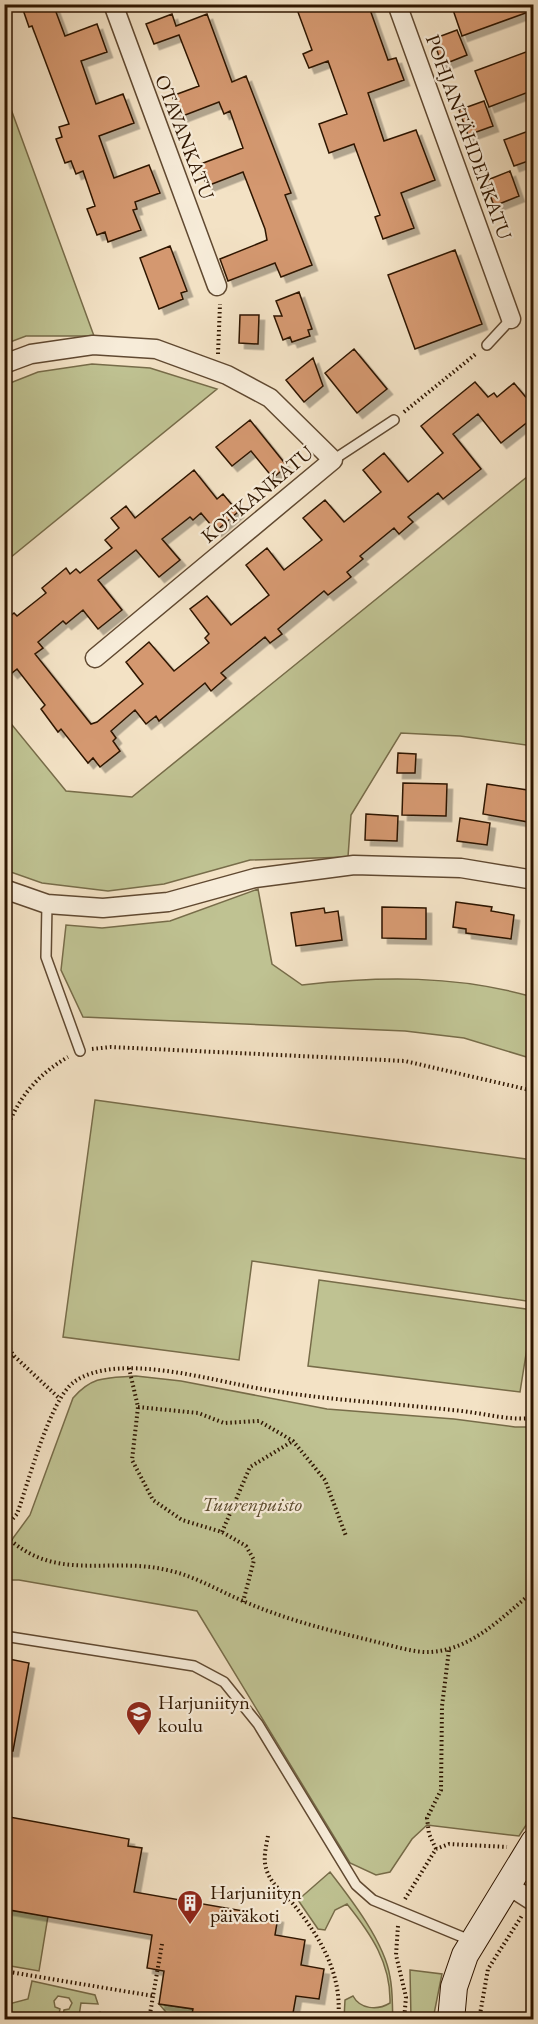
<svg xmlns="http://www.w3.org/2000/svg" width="538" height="2024" viewBox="0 0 538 2024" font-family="'EB Garamond',serif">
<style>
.green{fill:#bfc292;stroke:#776c49;stroke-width:1.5}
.building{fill:#d49870;stroke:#2f1600;stroke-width:1.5;filter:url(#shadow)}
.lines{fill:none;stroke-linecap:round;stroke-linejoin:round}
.service-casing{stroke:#604931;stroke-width:12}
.minor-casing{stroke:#604931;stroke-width:21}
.secondary-casing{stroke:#2f1600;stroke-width:28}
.path{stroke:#2f1600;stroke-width:4;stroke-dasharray:1.5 3;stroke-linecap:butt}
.service{stroke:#f7ecd9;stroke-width:9}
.minor{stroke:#f7ecd9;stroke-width:18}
.secondary{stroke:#f7ecd9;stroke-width:26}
.labels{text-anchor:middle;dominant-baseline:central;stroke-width:4.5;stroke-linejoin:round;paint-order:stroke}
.street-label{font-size:20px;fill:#2f1600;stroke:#f7ecd9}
.park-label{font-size:20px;font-style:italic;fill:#5a4a2c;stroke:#f7ecd9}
.poi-label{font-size:20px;fill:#2f1600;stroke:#f7ecd9;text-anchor:start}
</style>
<defs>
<filter id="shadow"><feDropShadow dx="5.5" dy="5.5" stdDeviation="0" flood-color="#0004"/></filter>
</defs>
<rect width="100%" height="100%" fill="#f3e2c5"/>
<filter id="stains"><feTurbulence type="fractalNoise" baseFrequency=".00333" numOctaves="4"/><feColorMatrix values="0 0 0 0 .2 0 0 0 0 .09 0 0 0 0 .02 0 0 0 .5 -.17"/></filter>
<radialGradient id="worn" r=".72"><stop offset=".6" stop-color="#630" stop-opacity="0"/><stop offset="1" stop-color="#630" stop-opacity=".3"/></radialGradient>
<path class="green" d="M4 90 94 336H26L5 344Z
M92 364 150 368 217 389 5 562V385L38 372Z
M533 472V746L460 736 401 733 351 815 348 857 250 860 164 884 108 891 42 883 5 870 4 715 66 791 132 797Z
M258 889 272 964 302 985C381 976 456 975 533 997V1059L464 1038 405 1031 83 1017 61 970 66 925 102 928 170 921Z
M95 1100 533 1160V1302L252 1261 239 1360 63 1337Z
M319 1280 533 1310 520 1392 308 1366Z
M136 1376 181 1381 327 1409 454 1419 515 1427H533L534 1813 519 1836 427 1825 412 1839 390 1872 376 1875 350 1863 197 1611 19 1580H5V1549L30 1515 73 1398C93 1375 108 1378 136 1376Z
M330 1872C351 1899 385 1943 390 1977 393 1991 392 2006 393 2019H344L345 2000 353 1996C360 2009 377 2011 390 2003 391 1963 371 1934 347 1904L335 1910 325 1930 318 1929 298 1900Z
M4 1909 48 1916 39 1971 5 1965Z
M410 1970 442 1974 433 2019H411Z
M32 1981 95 1995 98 2004 81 2003 79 2016 93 2019 94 2014 100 2012 106 2016 105 2019H62L64 2010 69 2009 72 2003 69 1998 58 1996 54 2001 55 2007 60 2009 58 2019H5V2005L28 1999Z
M159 2004 193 2009 191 2019H172Z"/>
<path class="building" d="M21 4H53L65 36 97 24 107 52 81 61 96 104 123 94 134 123 99 136 114 178 149 165 160 193 135 202 137 209 133 210 141 230 108 242 105 232 97 235 87 209 95 206 83 171 76 174 71 161 65 163 56 139 62 137 59 127 69 124 32 26 29 27Z
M295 4H368L388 60 396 58 404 80 368 93 384 141 416 130 435 180 401 193 414 228 383 239 375 217 380 215 354 144 329 153 319 124 347 114 328 61 309 68 303 54 312 50Z
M451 4H534V10L462 36Z
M172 14 176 26 207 14 232 82 246 76 291 193 285 195 312 265 281 277 275 263 228 281 220 259 267 240 265 229 243 172 207 186 198 165 243 148 230 111 224 114 219 102 180 117 172 96 199 86 179 35 154 44 146 24Z
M457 30 467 55 442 65 433 39Z
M534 49V90L489 107 475 71Z
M484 101 493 126 468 135 459 110Z
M534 129V159L514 166 504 140Z
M510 171 519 196 494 206 485 181Z
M170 246 187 291 181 293 183 299 159 309 140 258Z
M455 250 482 324 415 349 388 275Z
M299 292 312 329 308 330 310 336 292 342 290 337 283 340 274 316H282L276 301Z
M240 315H259L258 344 239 343Z
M354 349 387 389 357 413 325 373Z
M313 358 323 386 304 402 286 380Z
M475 382 488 397 494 393 497 397 514 383 534 407V417L501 443 478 414 453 434 481 469 443 499 438 493 408 517 413 522 399 534 394 528 360 556 363 559 347 572 351 577 328 595 324 591 278 629 282 634 270 643 265 637 221 673 226 678 211 691 205 683 159 721 156 716 146 724 135 710 111 731 116 738 113 741 120 751 100 767 93 758 88 763 61 729 58 732 41 709 45 705 17 669 12 673 4 664V621L14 613 17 616 46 593 42 588 66 568 70 574 76 569 80 573 112 548 105 540 119 528 111 518 126 506 135 518 194 470 217 499 223 494 238 512 216 531 201 513 193 520 190 517 162 539 180 560 159 577 136 550 98 580 122 610 98 629 83 610 66 624 63 621 38 642 43 648 35 654 91 724 97 722 143 684 126 662 149 642 174 671 209 643 205 638 209 634 190 609 207 596 231 625 269 595 246 565 267 548 284 570 322 540 303 518 325 500 344 522 381 492 363 470 384 453 408 482 443 453 421 426Z
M250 420 287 466 273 478 251 451 232 466 216 447Z
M398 753 416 754 415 773H397Z
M403 783 447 784 446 816 402 815Z
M487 784 534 791V823L483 814Z
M366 814 398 816 397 841 365 840Z
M460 818 490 823 487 845 457 841Z
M456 902 492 907 491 911 514 915 511 939 466 933V929L453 927Z
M382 907 426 908V939L382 938Z
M324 908 325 913 338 911 342 940 296 946 291 913Z
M4 1658 29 1663 13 1751H4Z
M4 1816 129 1839 128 1846 142 1848 134 1892 278 1917 275 1935 305 1940 301 1965 324 1969 319 1999 296 1996 292 2019H191L193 2009 159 2004 164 1971 147 1968 152 1935 4 1909Z"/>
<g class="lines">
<defs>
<path id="service" d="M487 345 511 319
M333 460 394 420
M47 904 46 957 80 1051
M4 1636 194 1666 224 1682 258 1724 356 1885 373 1900 472 1941"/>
<path id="minor" d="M113 4 217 286
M397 4 511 319
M4 364 31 354 93 345 156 349 227 375 270 398 333 460 95 658
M4 889 47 904 103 908 168 902 255 878 354 865 461 868 534 880
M506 1884 534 1902"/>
<path id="secondary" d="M451 2020 454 1987 465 1955 534 1842"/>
</defs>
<use href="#service" class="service-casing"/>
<use href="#minor" class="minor-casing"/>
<use href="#secondary" class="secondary-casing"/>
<path class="path" d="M218 354 220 304
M404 412 477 353
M92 1049 111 1047 405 1061 534 1091
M4 1136C16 1101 35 1076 68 1057
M4 1336 13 1355 59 1398
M4 1361 13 1355
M129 1368 138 1407 132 1460 153 1500 182 1520 222 1532 246 1546 254 1560 243 1602
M531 1395 534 1396
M138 1407 198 1413 224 1423 259 1421 293 1441 325 1480 346 1536
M4 1529 17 1514C28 1484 50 1399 74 1382 117 1351 213 1381 262 1389 325 1400 389 1403 452 1410 480 1412 506 1421 534 1418
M222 1532 250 1467 293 1441
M4 1534C53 1584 108 1556 167 1570 195 1576 217 1590 243 1601 286 1620 332 1631 377 1642 394 1646 414 1653 431 1652 473 1649 502 1617 534 1591
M268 1836C266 1847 263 1858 266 1868 270 1884 284 1893 294 1905 321 1938 343 1976 338 2020
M436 1849 429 1834 427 1818 441 1790 442 1706 449 1650
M405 1899 436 1849 449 1844 507 1847
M398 1926 396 1955 406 1997 404 2020
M4 1971 153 1996 162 1944
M61 2020 62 2011
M149 2020 153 1996
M479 2020 488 1969 523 1914"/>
<use href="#service" class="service"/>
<use href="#minor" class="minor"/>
<use href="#secondary" class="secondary"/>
</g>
<defs>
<symbol id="school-pin" viewBox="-11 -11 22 30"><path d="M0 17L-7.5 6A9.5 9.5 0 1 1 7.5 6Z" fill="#8f2418" stroke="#f7ecd9"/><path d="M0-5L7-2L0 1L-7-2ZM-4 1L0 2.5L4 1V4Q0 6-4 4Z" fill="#fff"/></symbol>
<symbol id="building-pin" viewBox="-11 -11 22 30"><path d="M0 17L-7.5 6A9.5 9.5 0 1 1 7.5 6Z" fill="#8f2418" stroke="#f7ecd9"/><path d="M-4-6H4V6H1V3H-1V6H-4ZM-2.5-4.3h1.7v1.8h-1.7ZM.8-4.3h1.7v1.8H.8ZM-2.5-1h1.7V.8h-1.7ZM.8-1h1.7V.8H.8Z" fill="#fff"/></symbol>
</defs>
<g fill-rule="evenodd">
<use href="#school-pin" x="124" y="1699" width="30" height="40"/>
<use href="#building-pin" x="175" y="1888" width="30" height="40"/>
</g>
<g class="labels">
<g class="street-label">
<text transform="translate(185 137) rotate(69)">OTAVANKATU</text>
<text transform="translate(469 137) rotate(70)">POHJANTÄHDENKATU</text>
<text transform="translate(257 494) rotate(-40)">KOTKANKATU</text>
</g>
<g class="park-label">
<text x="252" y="1504">Tuurenpuisto</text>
</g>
<g class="poi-label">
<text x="158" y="1702">Harjuniityn<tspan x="158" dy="23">koulu</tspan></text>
<text x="210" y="1892">Harjuniityn<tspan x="210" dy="23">päiväkoti</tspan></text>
</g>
</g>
<rect width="538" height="2024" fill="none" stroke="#f3e2c5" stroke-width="24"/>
<rect x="6" y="6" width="526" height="2012" fill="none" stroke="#2f1600" stroke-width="3"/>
<rect x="12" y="12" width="514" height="2000" fill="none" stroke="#2f1600" stroke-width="1.5"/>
<rect width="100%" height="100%" filter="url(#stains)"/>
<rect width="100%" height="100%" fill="url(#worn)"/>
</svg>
